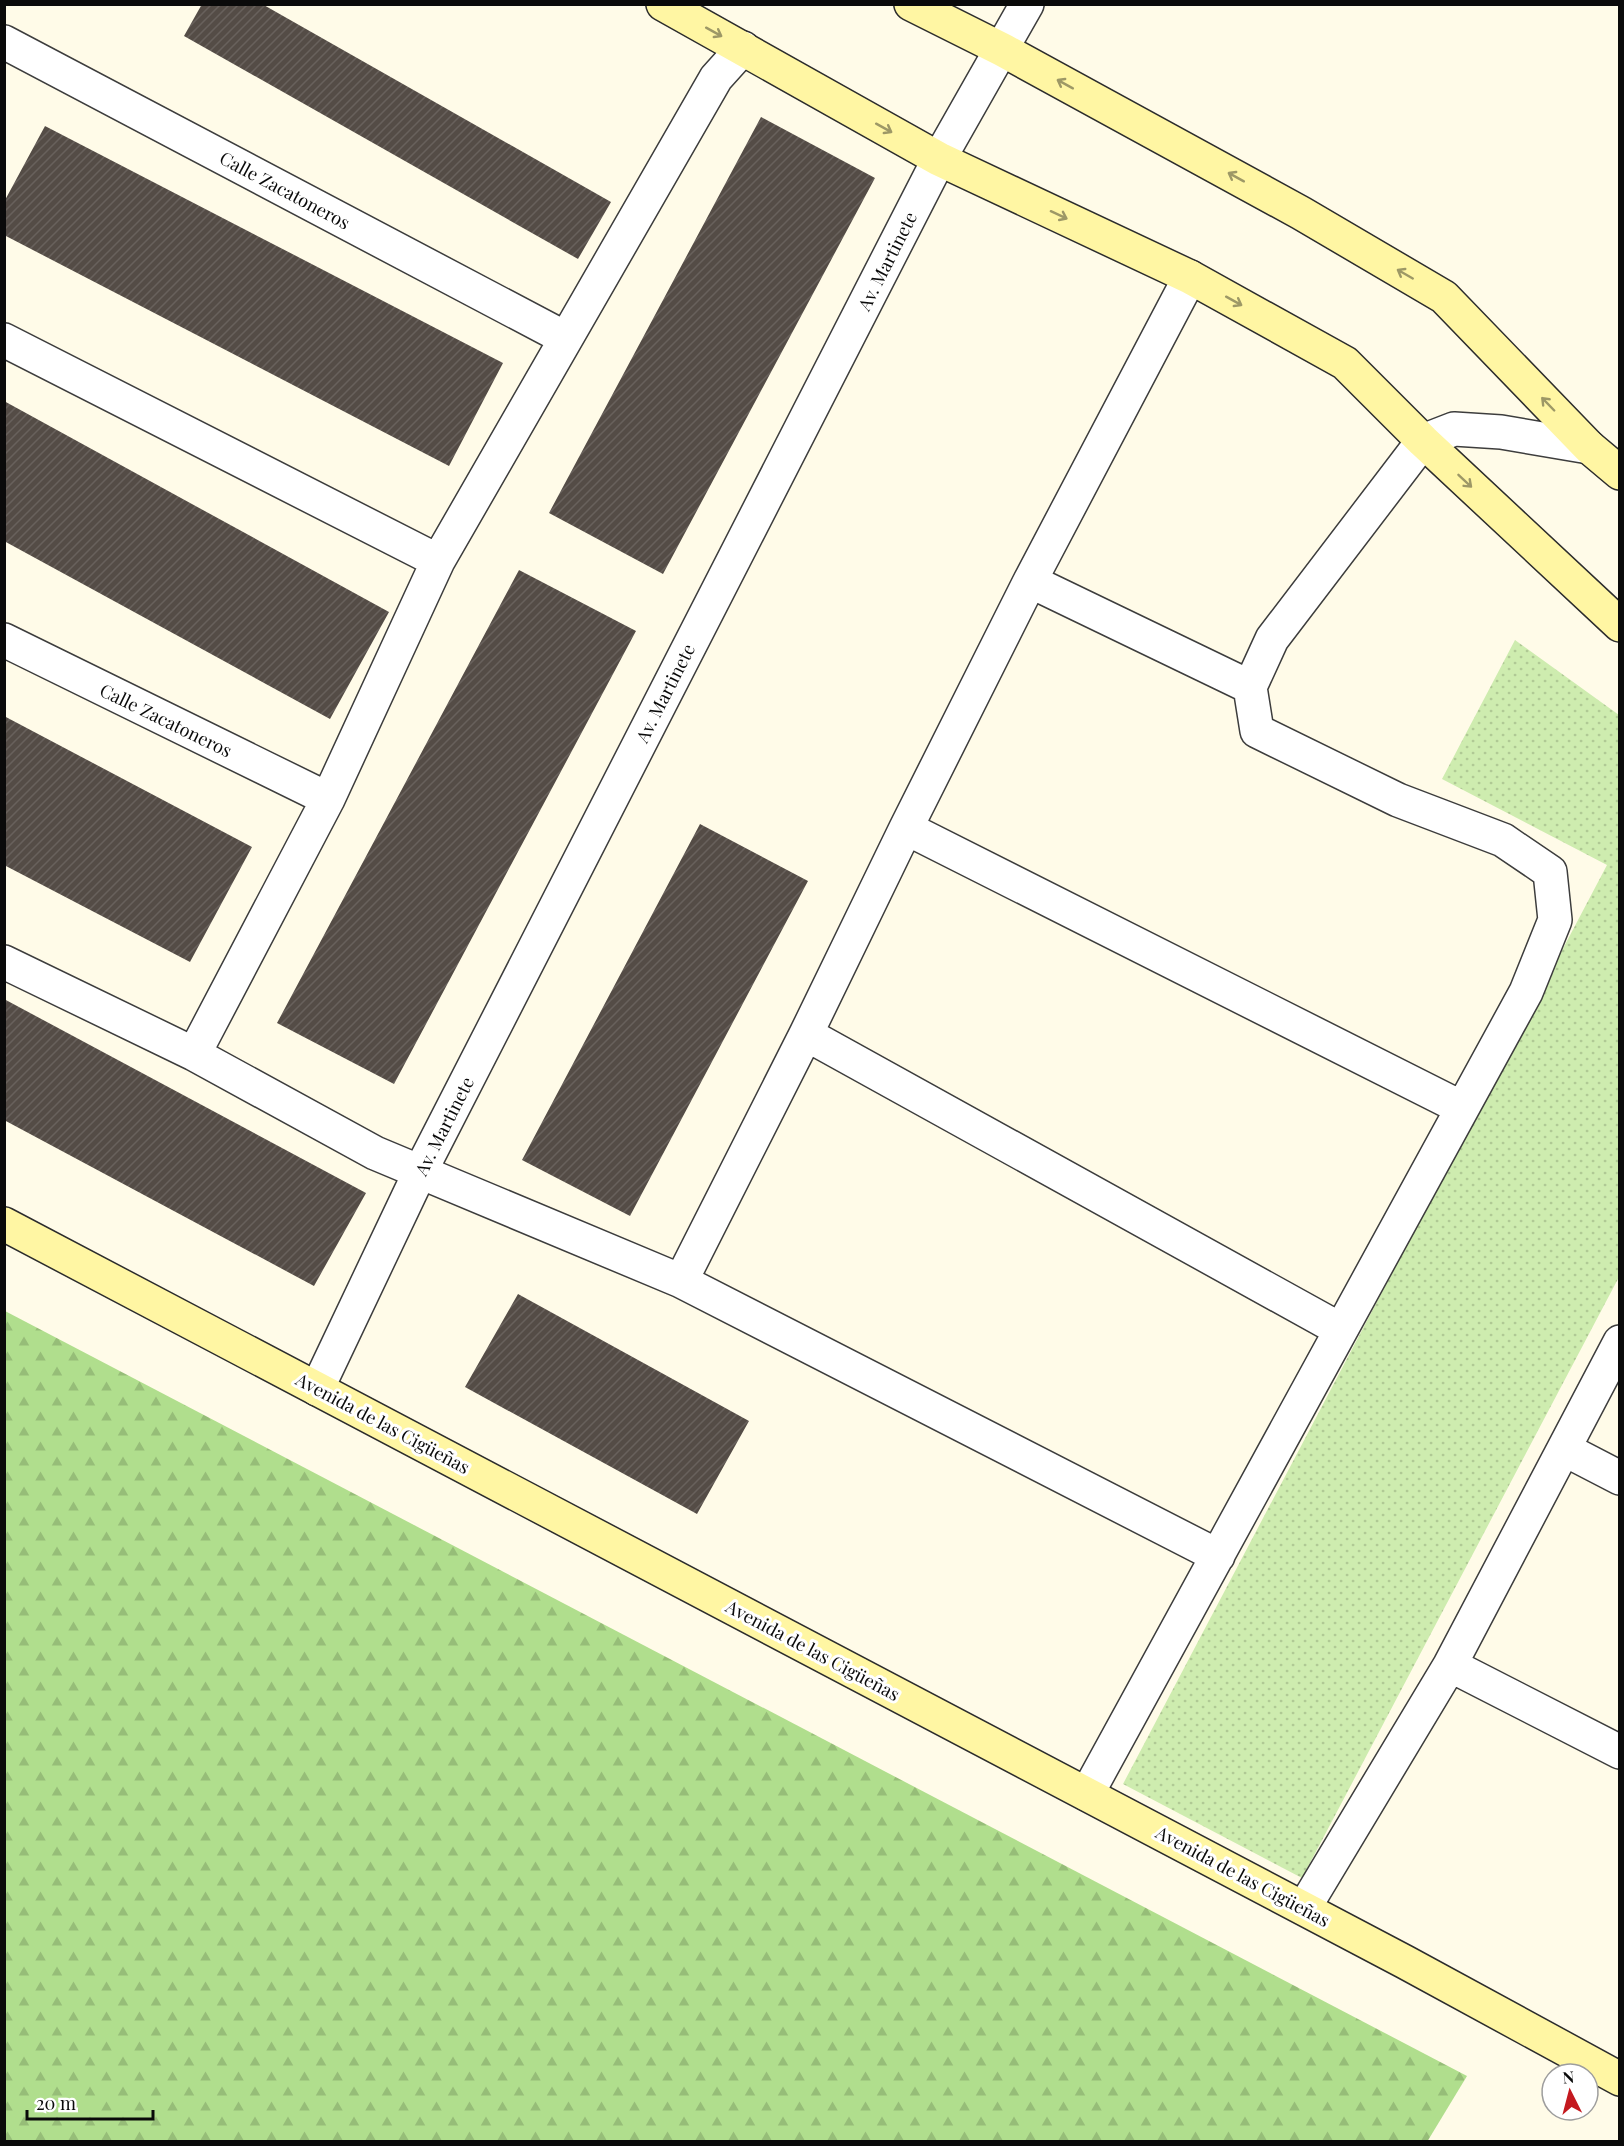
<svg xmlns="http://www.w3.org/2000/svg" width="1624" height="2146" viewBox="0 0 1624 2146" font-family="'Playfair Display',serif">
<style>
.grass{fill:url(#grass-dots)}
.forest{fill:url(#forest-firs)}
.building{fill:url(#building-hatch)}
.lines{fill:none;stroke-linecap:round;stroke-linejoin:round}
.street-casing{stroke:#3d3d3d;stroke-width:36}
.secondary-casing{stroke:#2c2c2c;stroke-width:36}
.street{stroke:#fff;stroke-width:33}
.secondary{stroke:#fff6a3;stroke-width:33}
.oneway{stroke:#9d9866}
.labels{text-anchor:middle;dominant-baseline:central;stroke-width:6;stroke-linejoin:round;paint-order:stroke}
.street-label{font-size:18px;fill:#0a0a0a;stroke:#fff}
</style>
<defs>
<pattern id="grass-dots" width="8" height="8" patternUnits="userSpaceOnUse" patternTransform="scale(1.5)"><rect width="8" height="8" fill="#ceecaf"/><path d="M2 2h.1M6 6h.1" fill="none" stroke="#b0c995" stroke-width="1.8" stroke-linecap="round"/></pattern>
<pattern id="forest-firs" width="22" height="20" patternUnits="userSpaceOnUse" patternTransform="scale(1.5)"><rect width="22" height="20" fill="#b0de8d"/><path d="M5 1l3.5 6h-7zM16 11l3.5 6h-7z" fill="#96bd78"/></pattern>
<pattern id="building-hatch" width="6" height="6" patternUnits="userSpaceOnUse" patternTransform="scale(1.5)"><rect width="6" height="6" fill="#544c46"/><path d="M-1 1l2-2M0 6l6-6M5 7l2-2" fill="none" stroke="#68615c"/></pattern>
</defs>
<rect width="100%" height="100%" fill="#fffbe8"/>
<path class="grass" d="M1515 640 1619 715V1277L1302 1878 1123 1784 1607 865 1442 779Z"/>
<path class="forest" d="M5 1311 1467 2076 1427 2142 5 2141Z"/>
<path class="building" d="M202 4H262L611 202 578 259 184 36Z
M761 117 875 178 663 574 549 513Z
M45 126 503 363 449 466 4 235V202Z
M4 401 389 612 330 719 4 541Z
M519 570 636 631 394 1084 277 1023Z
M4 716 252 847 190 962 4 865Z
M700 824 808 881 630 1216 522 1160Z
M4 999 366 1193 314 1286 4 1120Z
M518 1294 749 1421 697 1514 465 1387Z"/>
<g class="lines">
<defs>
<path id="street" d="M4 42 565 338
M4 340 438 561
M1030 581 1250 687
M4 640 328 799
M906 828 1462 1108
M4 962 194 1054 375 1153 681 1281 1218 1556
M806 1034 1341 1330
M194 1054 328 799 438 561 716 78 743 48
M681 1281 806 1034 906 828 1030 581 1190 277
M317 1389 420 1172 939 159 1027 4
M1564 1449 1620 1478
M1450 1665 1620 1342
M1087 1794 1526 992 1555 920 1550 872 1503 840 1398 800 1257 731 1250 687 1272 639 1423 441 1454 429 1501 432 1589 447
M1304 1908 1450 1665 1620 1752"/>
<path id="secondary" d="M663 4 939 159 1190 277 1345 363 1423 441 1620 625
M911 4 1003 50 1301 213 1444 297 1589 447 1620 473
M4 1224 1405 1962 1620 2079"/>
</defs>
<use href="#street" class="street-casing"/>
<use href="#secondary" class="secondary-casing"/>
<use href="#street" class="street"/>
<use href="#secondary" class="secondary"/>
</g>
<defs><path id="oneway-shaft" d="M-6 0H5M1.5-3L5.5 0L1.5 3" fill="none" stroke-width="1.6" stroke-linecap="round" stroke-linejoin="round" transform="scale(1.5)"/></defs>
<g class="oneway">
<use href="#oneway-shaft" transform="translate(714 32) rotate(29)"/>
<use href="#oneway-shaft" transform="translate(1065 84) rotate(-151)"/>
<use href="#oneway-shaft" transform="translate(884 128) rotate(29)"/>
<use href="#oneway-shaft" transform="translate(1236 177) rotate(-151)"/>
<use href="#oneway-shaft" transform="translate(1059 215) rotate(25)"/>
<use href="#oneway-shaft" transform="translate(1405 274) rotate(-150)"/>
<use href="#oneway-shaft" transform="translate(1234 301) rotate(29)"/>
<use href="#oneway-shaft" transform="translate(1548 404) rotate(-134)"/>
<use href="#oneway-shaft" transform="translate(1465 481) rotate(43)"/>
</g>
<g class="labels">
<g class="street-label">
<text transform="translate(285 190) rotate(28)">Calle Zacatoneros</text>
<text transform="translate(887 261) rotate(-63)">Av. Martinete</text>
<text transform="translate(665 693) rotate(-63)">Av. Martinete</text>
<text transform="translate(166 720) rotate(26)">Calle Zacatoneros</text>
<text transform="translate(444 1126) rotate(-63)">Av. Martinete</text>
<text transform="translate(383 1423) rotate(28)">Avenida de las Cigüeñas</text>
<text transform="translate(813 1650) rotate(28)">Avenida de las Cigüeñas</text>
<text transform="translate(1243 1876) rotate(28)">Avenida de las Cigüeñas</text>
</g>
</g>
<rect width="1624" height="2146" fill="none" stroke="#0a0a0a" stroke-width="12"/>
<g transform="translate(1570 2092) rotate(354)"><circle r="28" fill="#ffffff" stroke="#9d9d9d" stroke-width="1.5"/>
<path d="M0-4.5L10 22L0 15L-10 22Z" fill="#c4191f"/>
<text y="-9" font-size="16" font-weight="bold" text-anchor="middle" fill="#0a0a0a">N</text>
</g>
<path d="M27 2110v9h126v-9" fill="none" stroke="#0a0a0a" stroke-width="3"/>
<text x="36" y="2110" font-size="18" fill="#0a0a0a" stroke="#ffffff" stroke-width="4.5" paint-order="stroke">20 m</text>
</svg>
